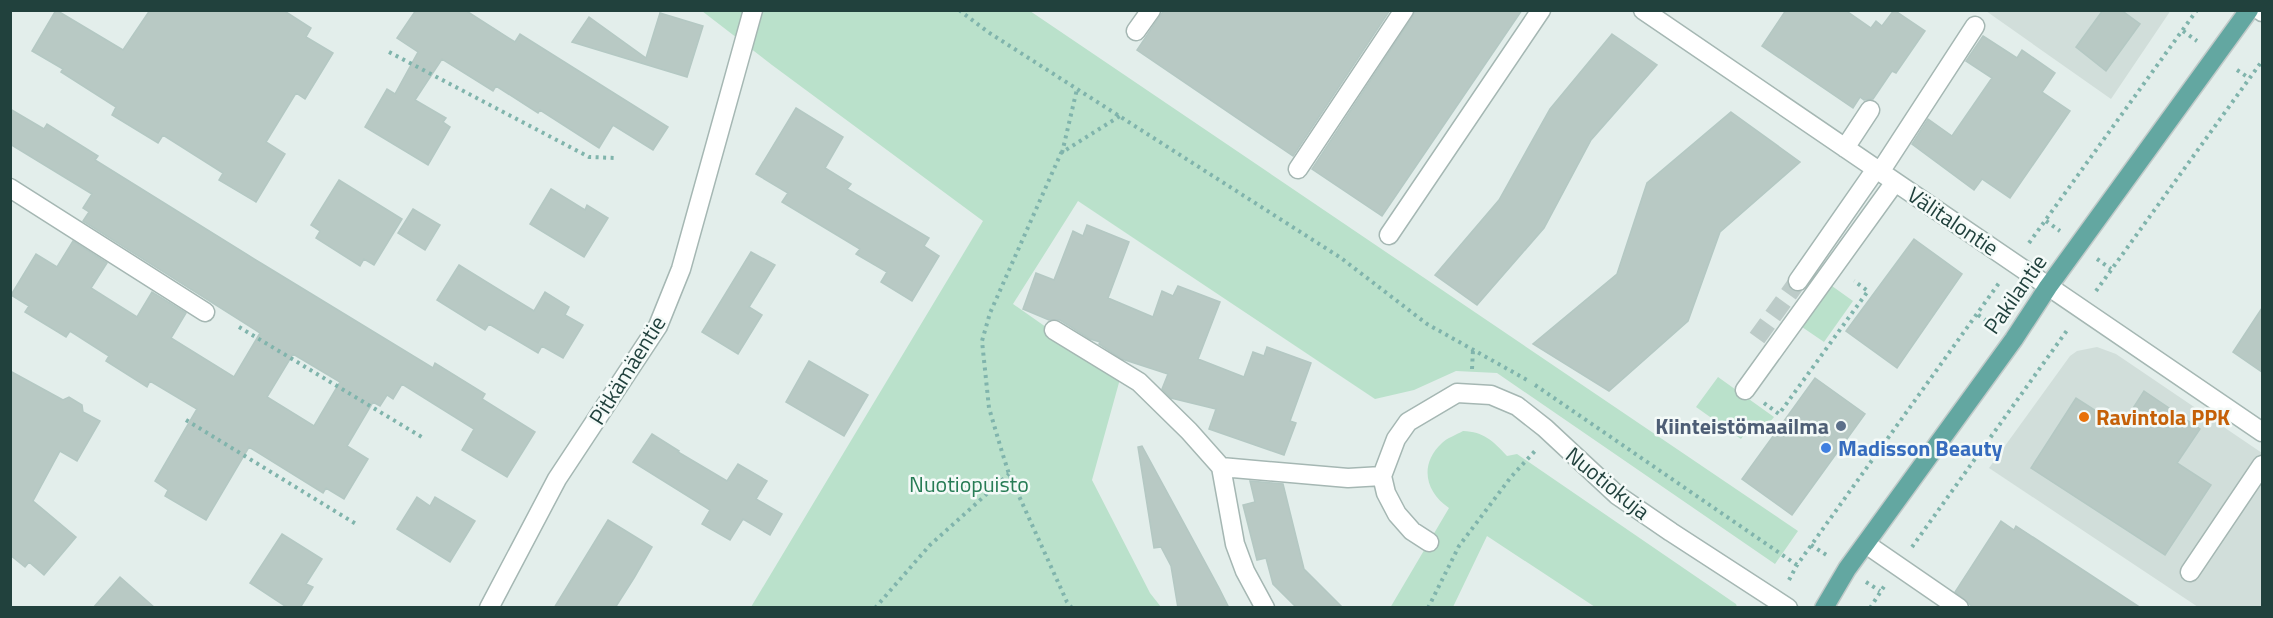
<svg xmlns="http://www.w3.org/2000/svg" width="2273" height="618" viewBox="0 0 2273 618" font-family="'Titillium Web',sans-serif">
<style>
.built{fill:#d1deda}
.green{fill:#bae1cb}
.building{fill:#b8c9c4;stroke:#b4c8c3;stroke-width:1.5;fill-rule:evenodd}
.lines{fill:none;stroke-linecap:round;stroke-linejoin:round}
.minor-tunnel{stroke:#bccbc8;stroke-width:18;stroke-dasharray:18 9;stroke-linecap:butt}
.minor-casing{stroke:#a5b7b3;stroke-width:21}
.major-casing{stroke:#c1cac9;stroke-width:21}
.path{stroke:#80b4ac;stroke-width:4;stroke-dasharray:3 4.5;stroke-linecap:butt}
.minor{stroke:#fff;stroke-width:18}
.major{stroke:#63a7a1;stroke-width:18}
.food-dot{fill:#e8710a;stroke:#f4faf8;stroke-width:2}
.service-dot{fill:#5c6f8a;stroke:#f4faf8;stroke-width:2}
.shop-dot{fill:#3f7fe0;stroke:#f4faf8;stroke-width:2}
.labels{text-anchor:middle;dominant-baseline:central;stroke-width:5;stroke-linejoin:round;paint-order:stroke}
.street-label{font-size:22px;fill:#21413d;stroke:#f4faf8}
.food-label{font-size:22px;font-weight:bold;fill:#c56008;stroke:#f4faf8;text-anchor:start}
.service-label{font-size:22px;font-weight:bold;fill:#4e5e75;stroke:#f4faf8;text-anchor:end}
.shop-label{font-size:22px;font-weight:bold;fill:#366cbe;stroke:#f4faf8;text-anchor:start}
.park-label{font-size:22px;fill:#277c55;stroke:#f4faf8}
</style>
<rect width="100%" height="100%" fill="#e3eeeb"/>
<path class="built" d="M2171 10 2111 99 1986 11Z
M2097 347 2116 354 2262 453V607H2198L1989 468 2070 356 2077 351Z"/>
<path class="green" d="M702 11H1030L1798 531 1775 564 1497 373 1456 371 1414 390 1375 399 1078 201 1013 304 1120 379 1092 480 1150 593 1161 607H751L983 221 772 65Z
M1832 286 1853 301 1824 342 1802 327Z
M1718 377 1774 417 1764 430 1753 422 1741 439 1696 407Z
M1463 431C1484 432 1492 440 1507 456L1517 454 1736 604 1737 607H1595L1487 536 1453 607 1390 608 1449 508C1425 492 1419 464 1442 443 1447 438 1456 435 1463 431Z"/>
<path class="building" d="M56 10 123 50 150 10H283L311 28 306 37 333 53 305 99 296 93 266 142 285 154 256 202 219 180 223 173 163 135 158 143 112 115 116 107 61 72 63 69 32 51Z
M416 10H465L515 42 520 34 668 127 653 150 613 125 599 148 540 110 538 113 496 86 493 91 442 59 415 100 446 118 443 122 450 127 428 165 365 127 387 89 395 94 418 52 397 38Z
M1164 10H1390L1293 156 1137 50Z
M1415 10H1522L1382 216 1312 169 1413 16Z
M1786 10H1845L1871 28 1876 21 1882 26 1894 10 1925 31 1896 73 1892 71 1873 99 1864 100 1860 97 1853 108 1762 46Z
M2103 10H2121L2140 24 2106 71 2076 47Z
M660 13 703 26 687 77 572 42 589 17 646 58Z
M1612 34 1657 65 1591 140 1544 228 1477 305 1435 275 1499 200 1550 109Z
M1983 36 2017 58 2022 50 2055 73 2042 92 2070 111 2010 198 1982 179 1974 190 1912 144 1928 119 1952 136 1992 78 1966 61Z
M796 108 843 137 825 168 851 184 847 189 929 238 924 246 939 256 912 301 881 282 887 272 856 254 860 249 782 202 788 193 756 174Z
M10 109 44 129 47 124 98 156 95 160 264 265 433 368 435 363 485 394 482 399 535 432 507 477 462 450 474 429 402 384 393 399 387 395 380 406 373 402 347 446 368 459 344 499 326 488 323 493 249 447 206 520 165 496 168 490 155 481 197 409 150 381 147 387 106 361 109 356 70 331 66 337 25 312 29 306 11 295 36 254 57 267 73 241 107 263 91 288 137 317 152 292 186 313 171 338 234 377 260 333 83 221 89 212 83 208 92 194 10 144ZM293 354 340 382 314 426 267 397Z
M1731 112 1800 162 1720 232 1688 321 1609 391 1533 344 1617 274 1647 183Z
M339 180 402 219 374 265 364 259 360 266 316 238 320 231 311 225Z
M551 189 585 210 587 205 608 218 584 257 530 224Z
M413 209 440 225 425 250 398 233Z
M1087 225 1129 242 1108 298 1153 317 1162 291 1173 296 1178 286 1220 302 1198 359 1244 377 1253 352 1264 356 1267 347 1311 363 1290 421 1296 423 1284 455 1209 429 1216 409 1171 398 1162 389 1168 374 1122 359 1099 344 1100 342 1090 339 1060 320H1049L1023 309 1036 273 1054 280 1073 231 1083 236Z
M1914 239 1962 274 1897 368 1846 331Z
M751 252 775 265 749 307 762 315 738 354 702 332Z
M459 265 534 311 545 292 569 307 565 315 583 325 563 358 542 346 538 353 489 324 485 330 437 300Z
M2262 308V372L2233 352Z
M809 361 868 395 844 436 786 402Z
M10 371 63 400 69 397 82 405 83 412 100 421 77 461 60 451 33 501 76 537 44 575 29 562 25 567 10 555Z
M1815 378 1865 414 1792 515 1742 479Z
M2144 391 2200 429 2177 463 2211 485 2165 555 2031 468 2076 398 2121 427Z
M652 434 679 451 678 452 727 481 738 464 767 481 756 499 782 514 770 535 743 519 730 540 702 524 710 510 633 462Z
M1142 446 1219 588 1229 608H1178L1171 566 1161 547 1154 548 1138 447Z
M1250 481 1283 484 1304 569 1343 608H1297L1273 584 1266 558 1257 560 1243 505 1255 502Z
M417 497 430 506 435 497 475 521 450 562 397 529Z
M608 520 652 547 634 578 615 608H554Z
M2001 521 2014 530 2016 526 2141 608H1974L1955 592Z
M282 534 322 559 306 584 313 587 300 608H288L250 583Z
M120 577 155 608H93Z"/>
<g class="lines">
<path class="minor-tunnel" d="M1757 338 1798 281"/>
<defs>
<path id="minor" d="M1643 10 2262 432
M2260 10 2262 12
M1136 31 1151 10
M1845 148 1870 110
M1298 169 1404 10
M1880 172 1975 26
M10 188 205 312
M1389 235 1541 10
M1798 281 1876 169
M1054 330 1139 382 1189 431 1221 467 1235 544 1245 571 1265 608
M1745 390 1895 182
M1221 467 1348 478 1382 476
M1429 542 1412 531 1397 514 1386 493 1382 476 1396 439 1408 422 1457 393 1491 395 1517 406 1545 428 1617 495 1671 532 1788 608
M1866 544 1959 608
M2190 572 2262 465
M489 608 557 479 658 326 681 269 753 10"/>
<path id="major" d="M1824 608 1847 569 2014 339 2048 287 2249 10"/>
</defs>
<use href="#minor" class="minor-casing"/>
<use href="#major" class="major-casing"/>
<path class="path" d="M959 10 988 32 1341 258 1427 324 1529 381
M2183 31 2197 41
M389 52 589 157 615 158
M2237 70 2249 78
M1062 153 1077 89
M2046 221 2060 231
M2029 243 2197 10
M2097 259 2111 269
M2096 291 2262 61
M1978 315 1995 326
M239 327 425 439
M1472 369 1473 350
M1535 385 1797 565
M1764 403 1779 414 1868 291 1854 281
M186 420 356 524
M1811 545 1828 556
M1912 547 2068 329
M1789 580 1797 565 1999 283
M1866 582 1880 591
M875 608 930 545 1009 474
M1072 608 1067 602 1009 474 1002 452 989 408 982 341 990 313 1061 153 1120 116
M1428 608 1459 546 1511 477 1535 451
M1870 608 1885 585"/>
<use href="#minor" class="minor"/>
<use href="#major" class="major"/>
</g>
<circle class="food-dot" cx="2084" cy="417" r="6"/>
<circle class="service-dot" cx="1841" cy="426" r="6"/>
<circle class="shop-dot" cx="1826" cy="448" r="6"/>
<g class="labels">
<g class="street-label">
<text transform="translate(1953 221) rotate(34)">Välitalontie</text>
<text transform="translate(2015 294) rotate(-55)">Pakilantie</text>
<text transform="translate(627 370) rotate(-58)">Pitkämäentie</text>
<text transform="translate(1608 483) rotate(39)">Nuotiokuja</text>
</g>
<g class="food-label">
<text x="2096" y="417">Ravintola PPK</text>
</g>
<g class="service-label">
<text x="1829" y="426">Kiinteistömaailma</text>
</g>
<g class="shop-label">
<text x="1838" y="448">Madisson Beauty</text>
</g>
<g class="park-label">
<text x="969" y="484">Nuotiopuisto</text>
</g>
</g>
<rect width="2273" height="618" fill="none" stroke="#21413d" stroke-width="24"/>
</svg>
